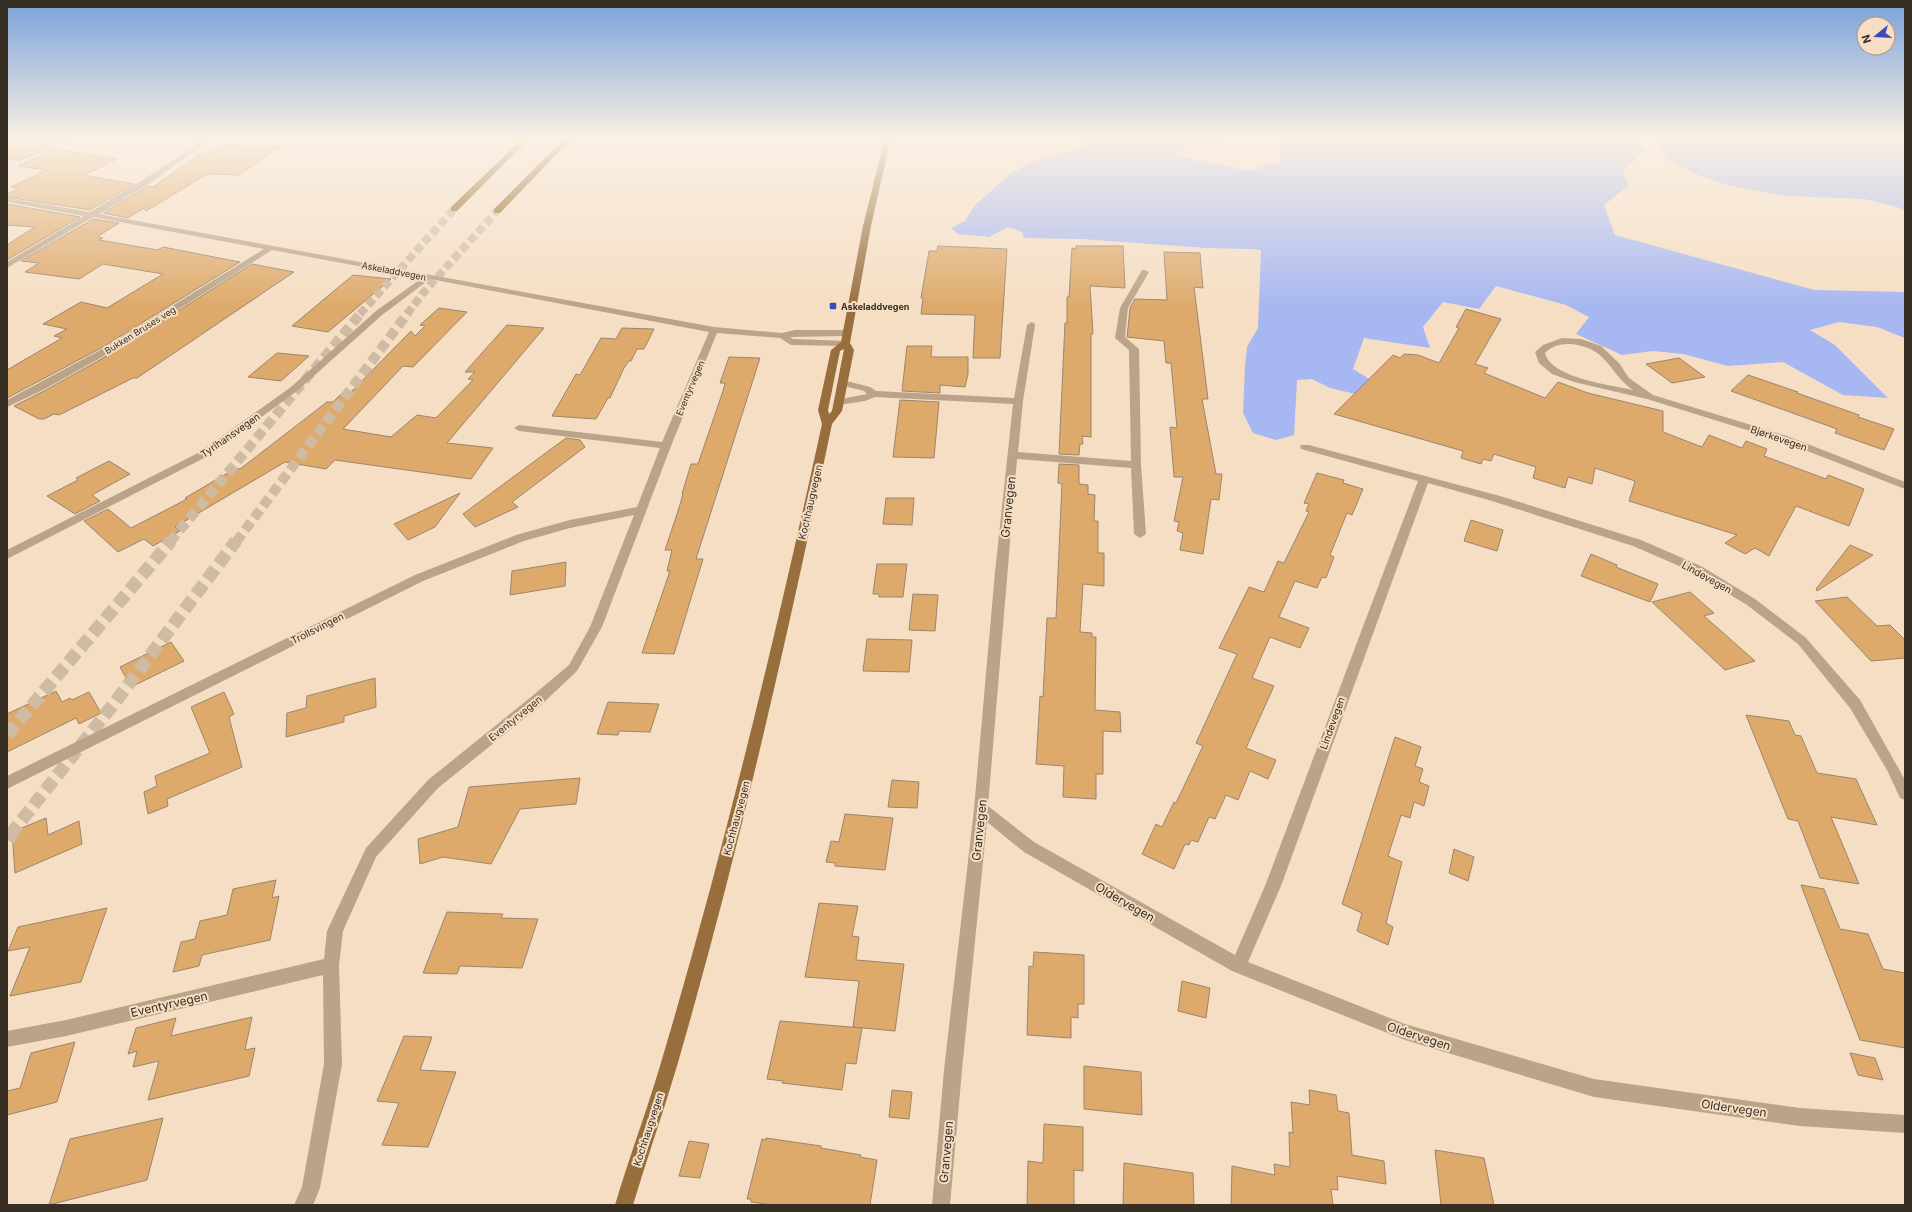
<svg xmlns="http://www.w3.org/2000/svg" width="1912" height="1212" viewBox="0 0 1912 1212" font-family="Inter,sans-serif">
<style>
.green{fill:#a7b7f1}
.building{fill:#deaa6c;stroke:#9a856d}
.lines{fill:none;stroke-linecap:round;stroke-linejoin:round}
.highway-tunnel-far3{stroke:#cfbba4;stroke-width:8;stroke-dasharray:8 4;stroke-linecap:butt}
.highway-tunnel-far2{stroke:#cfbba4;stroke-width:10;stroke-dasharray:10 5;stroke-linecap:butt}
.highway-tunnel-far1{stroke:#cfbba4;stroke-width:13;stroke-dasharray:13 6;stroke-linecap:butt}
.highway-tunnel{stroke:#cfbba4;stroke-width:16;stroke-dasharray:16 8;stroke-linecap:butt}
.street{fill:#baa389;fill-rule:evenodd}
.primary{fill:#976e3c;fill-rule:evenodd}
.highway{fill:#895a17;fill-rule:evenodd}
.poi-dot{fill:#3c49bc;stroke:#f5dec4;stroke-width:1.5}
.labels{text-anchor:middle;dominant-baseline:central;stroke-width:4;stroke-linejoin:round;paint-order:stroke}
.far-street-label{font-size:9px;fill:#372e24;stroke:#f5dec4}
.far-poi-label{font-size:9px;font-weight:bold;fill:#372e24;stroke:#f5dec4;text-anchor:start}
.street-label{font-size:10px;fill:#372e24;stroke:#f5dec4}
.near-street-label{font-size:12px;fill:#372e24;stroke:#f5dec4}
</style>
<rect width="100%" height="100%" fill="#f5dec4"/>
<path class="green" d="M1083 137H1230L1204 148 1189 149 1175 155 1249 171 1280 161V145L1294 137 1629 138 1647 149 1628 165 1623 173 1629 185 1604 205 1615 235 1814 290 1905 292V338L1877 327 1839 322 1810 330 1835 345 1888 398 1843 395 1783 362 1728 366 1683 354 1653 351 1622 355 1576 334 1589 317 1566 305 1496 286 1479 309 1443 302 1423 327 1430 348 1364 338 1353 369 1381 386V400L1330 388 1312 379 1297 380 1294 435 1276 440 1253 433 1243 413 1245 367 1247 347 1258 328 1261 250 1251 249 1206 248 1082 239 1024 238 1022 232 1008 227 989 237 958 234 951 228 965 221 974 206 1011 173 1043 158 1083 147Z
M1652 137H1902L1905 140V211L1897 207 1865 199 1787 196 1727 185 1693 173 1666 158Z"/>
<path class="building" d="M7 137H74L19 161 7 159Z
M223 144 280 147 239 175 207 174 146 211 144 208 128 218 103 213 148 186 153 187 204 151 213 152Z
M54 149 117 159 84 175 134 184 90 210 7 197V194L19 188 11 187 47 170 18 166Z
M7 204 80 217 7 260V245L35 227 7 225Z
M93 219 119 223 97 237 103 238 99 240 158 250 163 247 240 262 103 347 7 398V370L62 338 54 336 67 329 43 324 81 302 107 308 163 274 103 264 79 279 25 272 39 263 21 261Z
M938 246 1007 249 1000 358H973L975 315 921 314 923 298H921L929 251H937Z
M1076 246H1123L1125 288 1090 286 1093 334H1091V437L1082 436 1083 444H1080L1079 455 1059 454 1065 323H1067V297H1069L1072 248 1076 249Z
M1164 252 1200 253 1203 288 1194 287 1208 399H1202L1216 474H1222L1219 500 1211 499 1203 554 1180 550 1183 533 1177 531 1179 522 1174 521 1183 477H1174L1170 427 1177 428 1171 363H1166L1164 341 1127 337 1130 308 1135 299 1167 300Z
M252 264 294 272 137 378H133L59 415 54 414 44 419H39L14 406 46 390 112 353Z
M353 275 391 279 328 332 292 326Z
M439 308 467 312 413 367 403 366 343 429 391 437 417 415 436 418 473 380 468 379 475 372H465L507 325 544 328 447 443 493 448 471 479 335 460 326 469 285 462 175 527 180 531 153 546 144 539 118 552 84 521 108 509 131 528 187 499 185 498 236 468 240 469 327 402H333L341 394 348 395 411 331 415 336 425 326 420 325Z
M1466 309 1501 319 1475 364 1488 368 1484 373 1545 398 1558 382 1588 393 1663 411V432L1702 447 1709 435 1742 448 1746 441 1767 449 1764 456 1826 479 1828 475 1854 485 1864 489 1849 526 1796 506 1769 556 1755 548 1745 554 1725 543 1737 535 1629 501 1635 481 1595 468 1592 484 1568 477 1565 488 1533 478 1536 467 1494 454 1491 461 1483 459 1481 464 1461 458 1463 451 1334 414 1393 355 1400 358 1404 354 1418 355 1439 363 1459 328 1456 327Z
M622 328 654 329 644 349H637L631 361H629L624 368 610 398H608L596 419 552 416 576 374 580 375 601 338 616 339Z
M907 346H932L931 357H968V374L965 387 940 385V393L902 391Z
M277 353 309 356 281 381 248 377Z
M729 357 760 358 696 559H703L674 654 642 653 670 571H667L672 550H665L679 508 683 494H682L691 464H698L723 391 725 383H720Z
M1679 358 1705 377 1672 383 1646 364Z
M1748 375 1798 392 1797 393 1859 415 1858 417 1894 429 1884 450 1835 433 1837 429 1731 391Z
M900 400 939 402 934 458 893 457Z
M566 438 580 440 585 447 512 502 518 507 475 527 463 514Z
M109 461 130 474 92 495 100 501 75 514 47 496 78 480 76 478Z
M1059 464 1079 465V484L1088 485V494L1095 495 1094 521H1098V553H1104V586L1083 584 1080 632 1092 633V637H1096L1095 710 1120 712 1121 732 1103 731V774H1096V799L1063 797 1064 766 1036 764 1040 696 1043 697 1047 618H1056L1062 484 1058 483Z
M1317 473 1344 480 1343 483 1363 489 1352 515 1347 513 1330 555 1334 557 1326 578 1322 577 1317 588 1295 581 1279 617 1309 628 1300 648 1270 637 1252 678 1274 686 1246 748 1276 760 1268 779 1250 771 1238 800 1226 795 1215 819 1209 817 1198 842 1191 840 1189 845 1185 844 1174 869 1142 854 1156 824 1162 827 1174 802 1176 803 1203 746 1196 743 1237 654 1219 648 1249 587 1264 592 1278 561 1284 563 1309 512 1306 511 1309 504 1304 503Z
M460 493 435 527 408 540 394 524Z
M886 498H914L912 525 883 524Z
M1471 520 1503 530 1497 551 1464 541Z
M1850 545 1873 555 1817 591 1816 589Z
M1591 554 1617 565 1616 567 1658 584 1650 602 1581 576Z
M566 562 565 586 510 595 512 571Z
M877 564H907L903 597H879V594H873Z
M1690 592 1714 613 1704 616 1755 661 1725 670 1652 602Z
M913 594 938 595 935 631 909 630Z
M1847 597 1877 626 1890 625 1905 640V658L1871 661 1815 601Z
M867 639 912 640 909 672 863 671Z
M171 642 184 661 131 687 120 667Z
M375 678 376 707 344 716V722L286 737 287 713 306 708 307 696Z
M56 691 62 702 70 698 72 700 89 692 101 713 79 724 76 718 7 752V714Z
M224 692 234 714 229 717 242 767 167 799 168 806 148 814 144 792 157 786 155 776 210 753 191 707Z
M608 702 659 704 650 732 619 731 618 735 597 734Z
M1746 715 1789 721 1795 735 1801 736 1817 773 1856 779 1877 825 1831 817 1859 884 1820 878 1798 821 1788 819Z
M1395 737 1421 747 1415 766 1423 769 1419 782 1429 786 1424 806 1414 802 1410 818 1401 815 1388 856 1402 862 1386 923 1393 927 1388 945 1357 931 1362 913 1342 904Z
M580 778 576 804 520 809 491 864 443 857 420 864 418 839 458 827 469 787Z
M892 780 919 782 917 808 888 807Z
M845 814 893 818 885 870 835 866V863L826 862 831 841 839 842Z
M46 818 48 835 79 821 82 844 15 873 12 832Z
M1454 849 1474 857 1468 881 1449 873Z
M276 880 272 898 279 896 270 940 202 955 199 966 173 972 181 942 195 939 200 921 227 915 233 889Z
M1801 885 1824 889 1840 929 1868 934 1883 969 1905 973V1048L1860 1040Z
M819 903 858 906 852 936 859 937 856 960 904 964 895 1031 853 1027 859 981 805 977Z
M107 908 81 982 10 996 30 947 8 951 18 927Z
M447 912 503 914 501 918 538 919 522 968 460 966 457 974 423 973Z
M1034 952 1084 955V1004H1078V1018L1071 1017V1038L1027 1035 1029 966 1033 967Z
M1182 981 1210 988 1206 1018 1178 1011Z
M252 1017 245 1050 255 1048 249 1076 148 1100 159 1061 133 1067 137 1051 128 1054 136 1028 176 1018 171 1036Z
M780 1021 862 1028 856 1064 846 1063 842 1090 782 1083 783 1081 767 1079Z
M404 1036 432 1037 420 1070 456 1072 428 1147 382 1145 399 1103 377 1101Z
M75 1042 57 1102 7 1115V1091L20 1088 31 1053Z
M1850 1053 1875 1058 1883 1080 1858 1075Z
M1084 1066 1141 1072 1142 1115 1084 1109Z
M892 1090 912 1092 909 1119 889 1117Z
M1309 1090 1336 1095 1338 1111 1349 1113 1352 1155 1384 1161 1386 1184 1337 1176 1338 1190 1331 1189 1333 1205H1231L1232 1166 1275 1175 1274 1164 1290 1167 1289 1132 1293 1133 1291 1102 1310 1105Z
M163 1118 147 1180 49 1205 70 1139Z
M1044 1124 1083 1127V1171L1074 1170V1205H1027L1028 1161 1043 1163Z
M766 1138 821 1146V1148L861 1155 860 1157 877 1160 870 1205H773L751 1202V1199H747L762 1139 766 1140Z
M689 1141 709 1144 700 1178 679 1176Z
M1435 1150 1484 1158 1494 1205H1441Z
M1124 1163 1193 1173 1194 1205H1123Z"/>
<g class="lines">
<path class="highway-tunnel-far3" d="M360 314 454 209
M407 314 423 293 497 211"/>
<path class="highway-tunnel-far2" d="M170 542 361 313
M236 542 408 313"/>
<path class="highway-tunnel-far1" d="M7 735 171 541
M10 835 116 701 236 541"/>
<path class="highway-tunnel" d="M7 839 11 834"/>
<path class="street" d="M207 137H214L152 182 99 214 714 327 782 333 795 330H846L850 333 846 336 790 337 793 339 848 341 850 343 845 346 791 345 780 338 717 333 671 446 602 627 577 671 541 705 438 788 376 857 343 931 339 965 342 1064 320 1188 313 1205H294L302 1187 324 1064 323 975 66 1036 7 1047V1031L66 1020 324 959 327 931 366 848 428 780 531 697 569 665 590 627 634 515 570 528 524 541 423 581 7 789V776L415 575 516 535 570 520 637 507 660 448 519 431 514 428 519 425 662 442 709 332 430 279 382 315 297 391 208 456 7 559V550L200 452 291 387 376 311 422 278 272 250 111 352 45 389 7 407V400L104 348 264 249 93 217 7 268V262L84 216 7 202V198L90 212 146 178Z
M1142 270H1145L1149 272 1128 308 1125 337 1139 349 1141 465 1146 534 1140 538 1134 534 1131 468 1017 459 988 806 1034 842 1235 955 1265 886 1418 481 1301 449 1300 447 1301 445H1309L1500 496 1641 540 1701 566 1755 599 1806 638 1860 700 1905 780V800L1900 798 1887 770 1850 708 1798 644 1747 605 1693 572 1633 546 1492 501 1428 483 1281 886 1248 962 1405 1024 1594 1079 1800 1108 1905 1115V1133L1800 1126 1594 1097 1405 1040 1232 971 1024 852 987 822 962 1070 950 1205H932L944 1070 974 809 995 572 1013 404 875 397 865 401 839 405 836 404 834 402 836 400 867 394 864 391 840 385 838 383 843 380 870 387 876 391 1014 398 1027 325 1031 322 1034 323 1035 325 1023 401 1018 452 1131 461 1129 350 1115 338 1120 308Z
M1562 338 1581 339 1601 346 1619 363 1629 378 1653 395 1787 436 1905 482V489L1779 440 1647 399 1574 382 1552 374 1539 363 1535 352 1543 345ZM1571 344C1609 348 1608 373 1633 390 1611 385 1551 378 1545 353 1553 345 1561 344 1571 344Z"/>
<path class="primary" d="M885 137H891L871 226 850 343 854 350 842 411 832 424C787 640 738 855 677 1066 663 1113 647 1158 633 1205H615C629 1158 646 1113 660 1066 723 855 775 639 822 424L818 410 831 350 841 342 863 226ZM844 349 832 411 829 414 828 410 840 351Z"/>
<path class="highway" d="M524 137H531L457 211H451V207Z
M566 137H573L500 213H494V209Z"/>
</g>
<linearGradient id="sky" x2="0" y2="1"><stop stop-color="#7aa1da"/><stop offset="0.45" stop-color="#faf0e4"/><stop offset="1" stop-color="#faf0e4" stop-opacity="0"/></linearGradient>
<rect width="1912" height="307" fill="url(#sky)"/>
<rect class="poi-dot" x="829" y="302" width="8" height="8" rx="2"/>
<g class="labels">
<g class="far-street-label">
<text transform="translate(394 271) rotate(11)">Askeladdvegen</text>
<text transform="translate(140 330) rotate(-32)">Bukken Bruses veg</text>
<text transform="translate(690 388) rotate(-67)">Eventyrvegen</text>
</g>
<g class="far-poi-label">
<text x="841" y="306">Askeladdvegen</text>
</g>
<g class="street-label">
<text transform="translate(230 435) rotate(-35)">Tyrihansvegen</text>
<text transform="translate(1779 438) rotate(19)">Bjørkevegen</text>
<text transform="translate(810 502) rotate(-77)">Kochhaugvegen</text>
<text transform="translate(1707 577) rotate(29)">Lindevegen</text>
<text transform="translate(317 628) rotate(-27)">Trollsvingen</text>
<text transform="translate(515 718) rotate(-39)">Eventyrvegen</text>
<text transform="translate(1332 723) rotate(-70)">Lindevegen</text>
<text transform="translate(736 818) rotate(-75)">Kochhaugvegen</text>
<text transform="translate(648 1129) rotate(-72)">Kochhaugvegen</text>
</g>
<g class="near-street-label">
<text transform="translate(1008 507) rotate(-84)">Granvegen</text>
<text transform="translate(979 830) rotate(-84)">Granvegen</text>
<text transform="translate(1125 902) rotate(30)">Oldervegen</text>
<text transform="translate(169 1004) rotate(-13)">Eventyrvegen</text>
<text transform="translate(1419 1036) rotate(18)">Oldervegen</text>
<text transform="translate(1734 1108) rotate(8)">Oldervegen</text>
<text transform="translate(946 1152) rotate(-85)">Granvegen</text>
</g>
</g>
<rect width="1912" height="1212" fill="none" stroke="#372e24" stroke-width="16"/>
<g transform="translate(1876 36) rotate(252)"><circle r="19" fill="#f5dec4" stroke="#a99884"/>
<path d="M0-3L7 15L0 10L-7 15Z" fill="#3c49bc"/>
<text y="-6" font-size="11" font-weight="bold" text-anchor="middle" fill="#372e24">N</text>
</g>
</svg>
